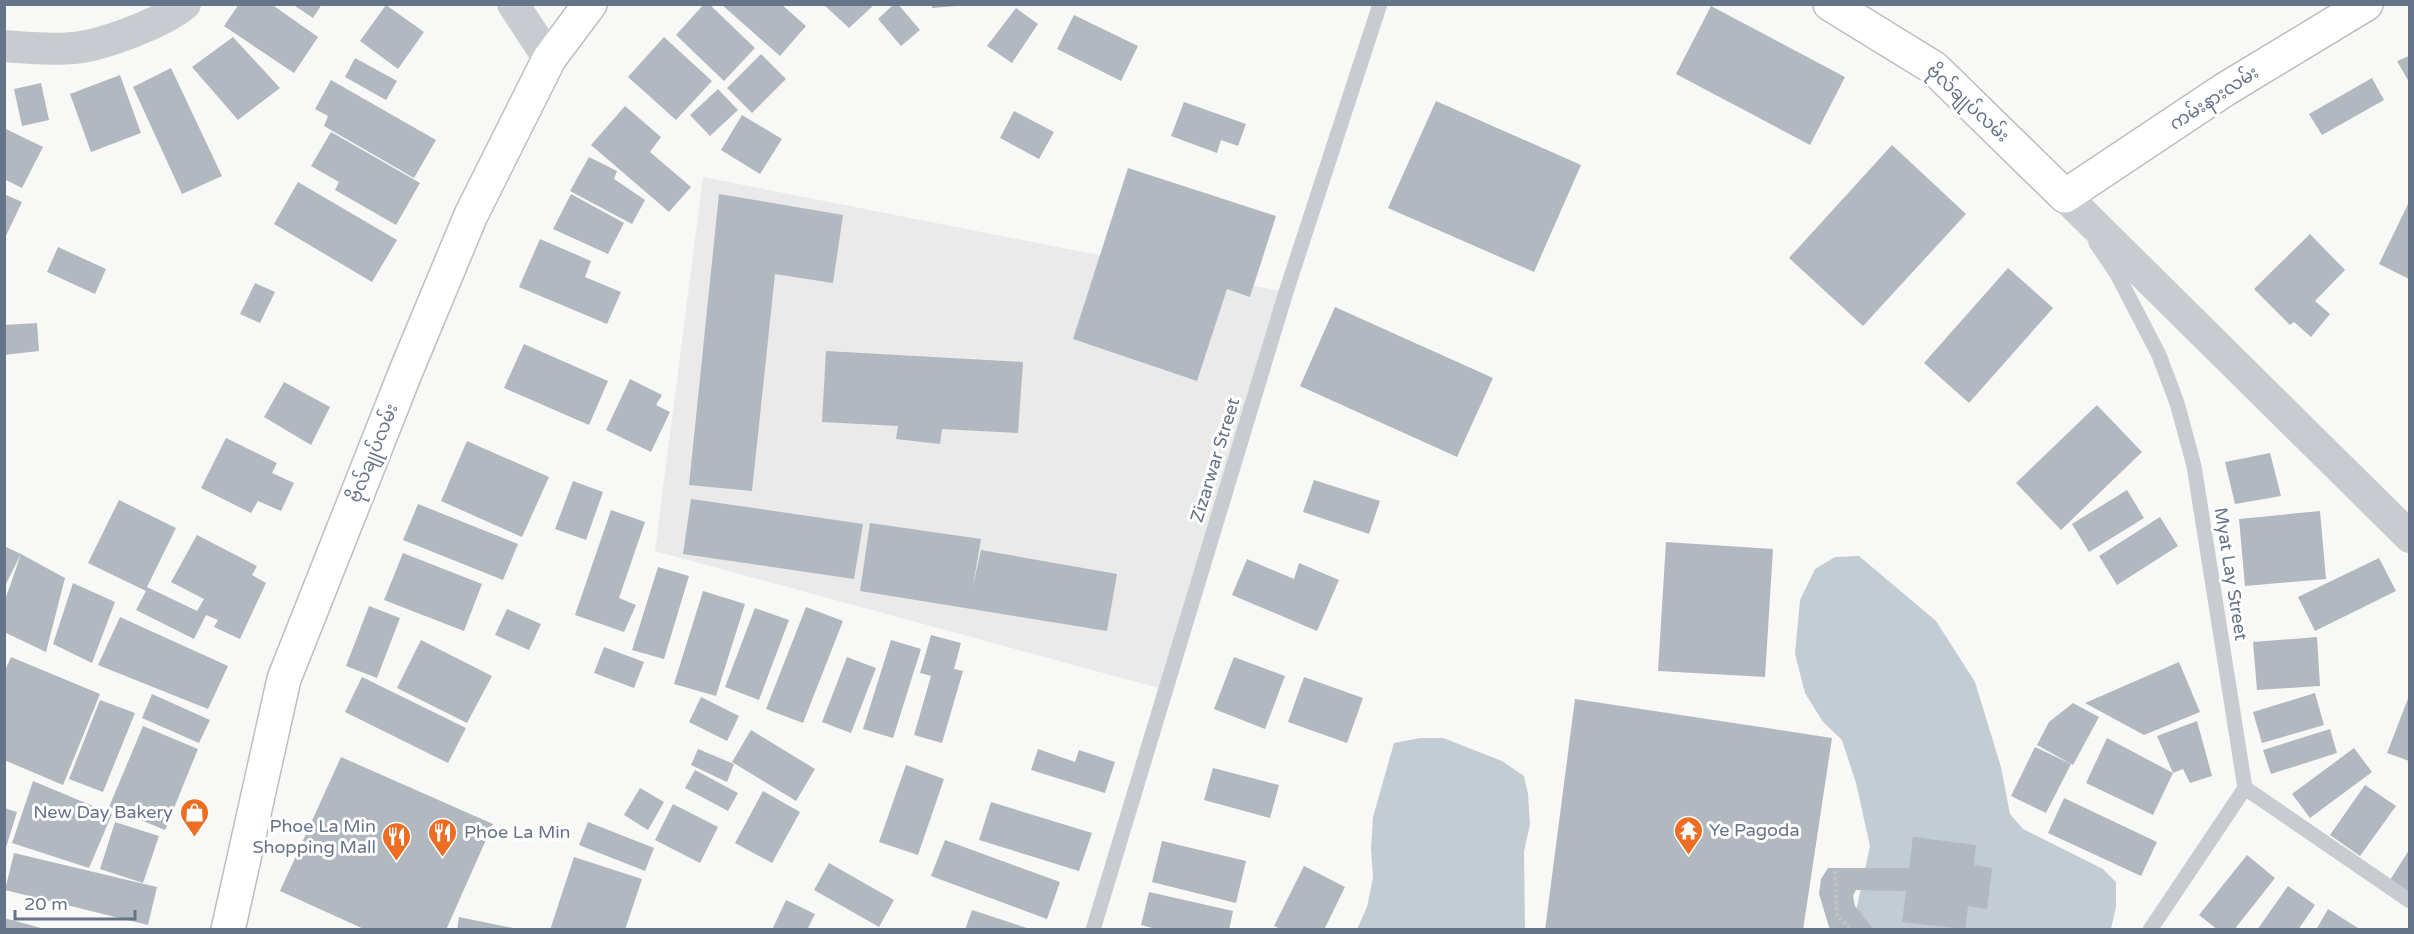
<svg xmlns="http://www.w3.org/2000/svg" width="2414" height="934" viewBox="0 0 2414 934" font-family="'Varela Round','Noto Sans Myanmar',sans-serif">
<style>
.built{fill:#e9eae9}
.water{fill:#c3ccd2}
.building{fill:#b1b8bf}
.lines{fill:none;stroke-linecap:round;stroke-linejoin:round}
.primary-casing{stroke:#bbbec3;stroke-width:36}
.path{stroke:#c2c3c6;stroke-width:4;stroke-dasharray:3 3;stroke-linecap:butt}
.lane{stroke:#c8cbcf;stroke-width:15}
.street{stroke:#c8cbcf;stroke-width:32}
.primary{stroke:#fff;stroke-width:33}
.labels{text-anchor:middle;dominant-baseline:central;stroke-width:6;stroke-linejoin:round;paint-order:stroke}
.street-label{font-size:18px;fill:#667489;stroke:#fff}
.poi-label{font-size:18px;fill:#667489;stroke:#fff;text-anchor:end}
</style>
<rect width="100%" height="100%" fill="#f8f9f6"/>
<path class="built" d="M703 177 1286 292 1166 690 655 551Z"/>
<path class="water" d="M1859 556 1936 621 1975 682 2001 767 2010 814 2023 829 2103 869 2116 882V907L2111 929H1852L1870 846 1856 783 1842 740 1823 722 1805 693 1795 654 1800 600 1815 569 1835 557Z
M1420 738H1443L1502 761 1524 776 1528 794 1530 824 1524 852 1525 929H1357L1367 907 1373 878 1371 849 1373 817 1394 743Z"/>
<path class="building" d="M239 4H271L318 37 294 73 224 26Z
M292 4H322L313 18Z
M704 4H709L755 48 724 81 676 35Z
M721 4H781L806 26 780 56Z
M823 4H875L849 28Z
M894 4H898L920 30 901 46 878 19Z
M932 4H956V6L932 8Z
M386 5 424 32 398 69 360 41Z
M1711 6 1845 77 1810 145 1676 74Z
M1016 8 1038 24 1012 63 987 46Z
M1074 15 1138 46 1121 81 1057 49Z
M233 37 280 88 238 120 192 67Z
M664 37 712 81 676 120 628 77Z
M761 54 786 79 752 113 727 88Z
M2409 56V82L2397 61Z
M355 58 397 81 386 100 345 77Z
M171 68 222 176 182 194 133 87Z
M120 75 141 133 91 152 70 94Z
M2372 78 2384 100 2322 135 2309 114Z
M331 80 436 140 414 178 324 126 328 116 315 109Z
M41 83 49 120 22 126 14 89Z
M718 89 738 110 710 136 690 115Z
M1436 101 1581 165 1534 272 1388 208Z
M1184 102 1246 124 1238 146 1221 140 1217 153 1171 136Z
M625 106 661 137 650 152 691 187 669 212 591 145Z
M1014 111 1054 132 1039 159 1000 138Z
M742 115 782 139 760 174 721 150Z
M4 128 43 147 22 188 4 179Z
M331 132 420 183 396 225 335 190 339 182 311 166Z
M1892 145 1966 214 1863 326 1789 258Z
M589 157 617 171 614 179 645 200 632 224 570 191Z
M1128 168 1276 216 1250 297 1227 289 1197 381 1073 339Z
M298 182 397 240 372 282 274 224Z
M4 194 22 202 4 240Z
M571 194 624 223 608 254 553 229Z
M719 194 843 215 833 283 775 274 752 491 689 485Z
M2409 202V279L2379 264Z
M2310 234 2345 270 2315 301 2330 314 2311 337 2294 322 2290 325 2254 289Z
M540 239 591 261 585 277 621 292 607 324 519 287Z
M58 247 106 269 95 294 47 272Z
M2008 268 2053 308 1969 403 1924 363Z
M255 283 275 292 260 323 240 314Z
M1335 307 1493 378 1457 457 1300 386Z
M37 323 39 351 4 355V325Z
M524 344 608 381 589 425 504 388Z
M826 351 1023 362 1018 433 942 429 940 444 896 439 898 426 822 422Z
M630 379 662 395 656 405 670 412 651 452 606 430Z
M284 382 330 407 311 445 264 417Z
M2097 405 2142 452 2061 530 2016 483Z
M226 438 277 463 272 473 294 483 281 511 258 501 251 513 201 488Z
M467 441 549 477 522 537 441 501Z
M2270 453 2281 496 2235 504 2225 462Z
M1314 480 1380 501 1369 534 1303 512Z
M573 481 603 492 586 540 555 529Z
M2127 490 2144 518 2089 552 2072 524Z
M691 499 863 524 854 579 683 554Z
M119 500 176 528 147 587 197 611 204 599 171 582 197 535 257 566 252 575 266 583 240 639 214 627 218 620 206 615 194 639 136 610 146 591 88 563Z
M418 504 518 544 503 580 403 540Z
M611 510 645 522 619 598 636 605 624 632 575 615Z
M2320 511 2326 579 2245 586 2239 519Z
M2160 517 2178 546 2117 585 2099 556Z
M870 523 981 539 973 586 981 550 1117 574 1107 631 860 591Z
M1666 542 1773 549 1765 677 1658 671Z
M4 546 21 554 65 578 46 652 4 632V603L21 554 4 588Z
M403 553 482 584 464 631 384 600Z
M2379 558 2396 591 2315 631 2298 597Z
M1247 559 1294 579 1299 563 1339 580 1317 631 1232 595Z
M658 567 689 576 664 659 632 650Z
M73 583 115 602 92 663 53 644Z
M703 591 745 604 716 696 674 684Z
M369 606 400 618 377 678 346 666Z
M806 607 843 621 803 723 766 709Z
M755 608 789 620 759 700 725 687Z
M507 609 541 624 529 650 495 635Z
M120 617 228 666 208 709 98 665Z
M931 635 961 643 954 669 963 671 942 743 914 735 931 676 920 673Z
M2317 637 2320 686 2257 690 2253 642Z
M421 640 492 676 467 723 397 688Z
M891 640 921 649 893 738 863 729Z
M604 647 644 662 634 688 594 673Z
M11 657 100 694 63 785 4 760V673Z
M847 657 876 668 851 733 822 722Z
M1234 657 1285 676 1265 729 1214 709Z
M2179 662 2200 712 2144 735 2085 703Z
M362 677 466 728 448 763 345 712Z
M1304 677 1363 698 1347 743 1288 722Z
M2315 693 2324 725 2262 743 2253 712Z
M152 694 210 720 199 743 142 718Z
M2409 696V761L2387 753Z
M701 697 739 716 727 741 689 722Z
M1575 699 1832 738 1803 930H1545Z
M100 700 135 713 103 792 69 779Z
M2073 703 2099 717 2073 765 2037 745 2049 722Z
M2197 721 2212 776 2190 783 2183 769 2173 773 2153 815 2086 783 2107 738 2173 773 2157 736Z
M143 726 198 749 165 830 109 807Z
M2330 729 2337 753 2271 774 2263 750Z
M751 730 815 769 796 801 732 762Z
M2035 747 2071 764 2046 813 2011 796Z
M2354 748 2372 772 2310 818 2292 794Z
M698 749 734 764 727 782 691 765Z
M1038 749 1075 762 1079 750 1115 762 1105 793 1031 770Z
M341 757 493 824 446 930H366L280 891Z
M906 765 944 779 918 855 879 842Z
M1213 768 1279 785 1270 818 1204 800Z
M695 770 738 793 728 811 685 788Z
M33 781 112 814 89 868 12 843Z
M2365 785 2396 806 2360 856 2330 835Z
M640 788 664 802 648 830 624 815Z
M763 791 800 812 772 863 735 843Z
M2064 798 2157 842 2141 876 2048 833Z
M991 802 1092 833 1079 871 979 840Z
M673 804 718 827 700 863 655 840Z
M4 808 17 812 5 851H4Z
M115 822 159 836 143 883 100 869Z
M588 822 654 848 645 871 579 845Z
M1913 837 1976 845 1974 865 1992 868 1987 909 1968 906 1965 929 1902 922 1906 891 1856 890 1853 896 1855 906 1874 930H1830L1819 894 1821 879 1828 868H1909Z
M945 840 1060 882 1047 919 931 876Z
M1162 841 1246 861 1236 903 1152 882Z
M2409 850V893L2390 880Z
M14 853 157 887 148 925 5 890Z
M2247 855 2275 878 2234 930H2218L2199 915Z
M574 857 642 879 625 930H550Z
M829 863 894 900 879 927 814 890Z
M1304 866 1345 887 1324 930H1283L1274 926Z
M2288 886 2315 905 2298 930H2257Z
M1149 892 1233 911 1229 930H1160L1141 925Z
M786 900 815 914 807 930H772Z
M2328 909 2361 930H2316Z
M972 910 1030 929V930H965Z
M459 917 513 928 512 930H457Z
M4 918 45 929V930H4Z"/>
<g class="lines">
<defs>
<path id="primary" d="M1830 4 1934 68 2065 196 2224 90 2366 4
M228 930 284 679 406 371 471 215 549 59 590 4"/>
</defs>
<use href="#primary" class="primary-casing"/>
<path class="path" d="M1835 871 1837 917 1853 930"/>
<path class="lane" d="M2096 243 2117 274 2159 355 2177 403 2194 466 2245 788 2410 901
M1093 930 1286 292 1380 4
M2150 930 2245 788"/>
<path class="street" d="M513 4 549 59
M4 46C27 48 51 50 74 48 103 45 163 23 185 4
M2065 196 2410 537"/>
<use href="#primary" class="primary"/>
</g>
<defs>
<symbol id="shop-pin" viewBox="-11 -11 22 30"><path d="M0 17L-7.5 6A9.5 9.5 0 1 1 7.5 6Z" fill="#ed6d22" stroke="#fff"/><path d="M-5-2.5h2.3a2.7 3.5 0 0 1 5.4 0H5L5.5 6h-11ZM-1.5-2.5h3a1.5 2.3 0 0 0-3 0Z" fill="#fff"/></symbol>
<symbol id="temple-pin" viewBox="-11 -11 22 30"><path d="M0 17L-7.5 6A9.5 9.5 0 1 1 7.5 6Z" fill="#ed6d22" stroke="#fff"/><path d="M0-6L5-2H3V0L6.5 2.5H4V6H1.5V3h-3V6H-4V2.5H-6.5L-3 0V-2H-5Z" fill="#fff"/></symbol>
<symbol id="restaurant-pin" viewBox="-11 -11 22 30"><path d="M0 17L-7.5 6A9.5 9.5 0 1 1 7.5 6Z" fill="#ed6d22" stroke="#fff"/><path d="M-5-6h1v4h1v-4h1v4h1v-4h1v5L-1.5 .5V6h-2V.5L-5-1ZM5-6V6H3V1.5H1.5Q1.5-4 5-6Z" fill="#fff"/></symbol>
</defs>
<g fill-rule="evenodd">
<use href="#shop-pin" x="178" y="796" width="33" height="45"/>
<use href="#temple-pin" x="1672" y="814" width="33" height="45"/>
<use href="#restaurant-pin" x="426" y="816" width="33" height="45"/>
<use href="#restaurant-pin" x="380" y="820" width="33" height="45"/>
</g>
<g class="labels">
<g class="street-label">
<text transform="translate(2214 98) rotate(-33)">ကမ်းနားလမ်း</text>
<text transform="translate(1968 103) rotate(43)">ဗိုလ်ချုပ်လမ်း</text>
<text transform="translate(373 453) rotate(-68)">ဗိုလ်ချုပ်လမ်း</text>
<text transform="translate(1215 460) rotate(-73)">Zizarwar Street</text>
<text transform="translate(2231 574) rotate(81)">Myat Lay Street</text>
</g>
<g class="poi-label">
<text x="173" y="812">New Day Bakery</text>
<text x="376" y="826">Phoe La Min<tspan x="376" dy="21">Shopping Mall</tspan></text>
<text x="1709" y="830" text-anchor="start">Ye Pagoda</text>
<text x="464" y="832" text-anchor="start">Phoe La Min</text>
</g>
</g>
<rect width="2414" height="934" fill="none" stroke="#667489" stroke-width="12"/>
<path d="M15 910v9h120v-9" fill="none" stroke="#667489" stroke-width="3"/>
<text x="24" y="910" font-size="18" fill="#667489" stroke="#ffffff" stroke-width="4.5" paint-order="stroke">20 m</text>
</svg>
